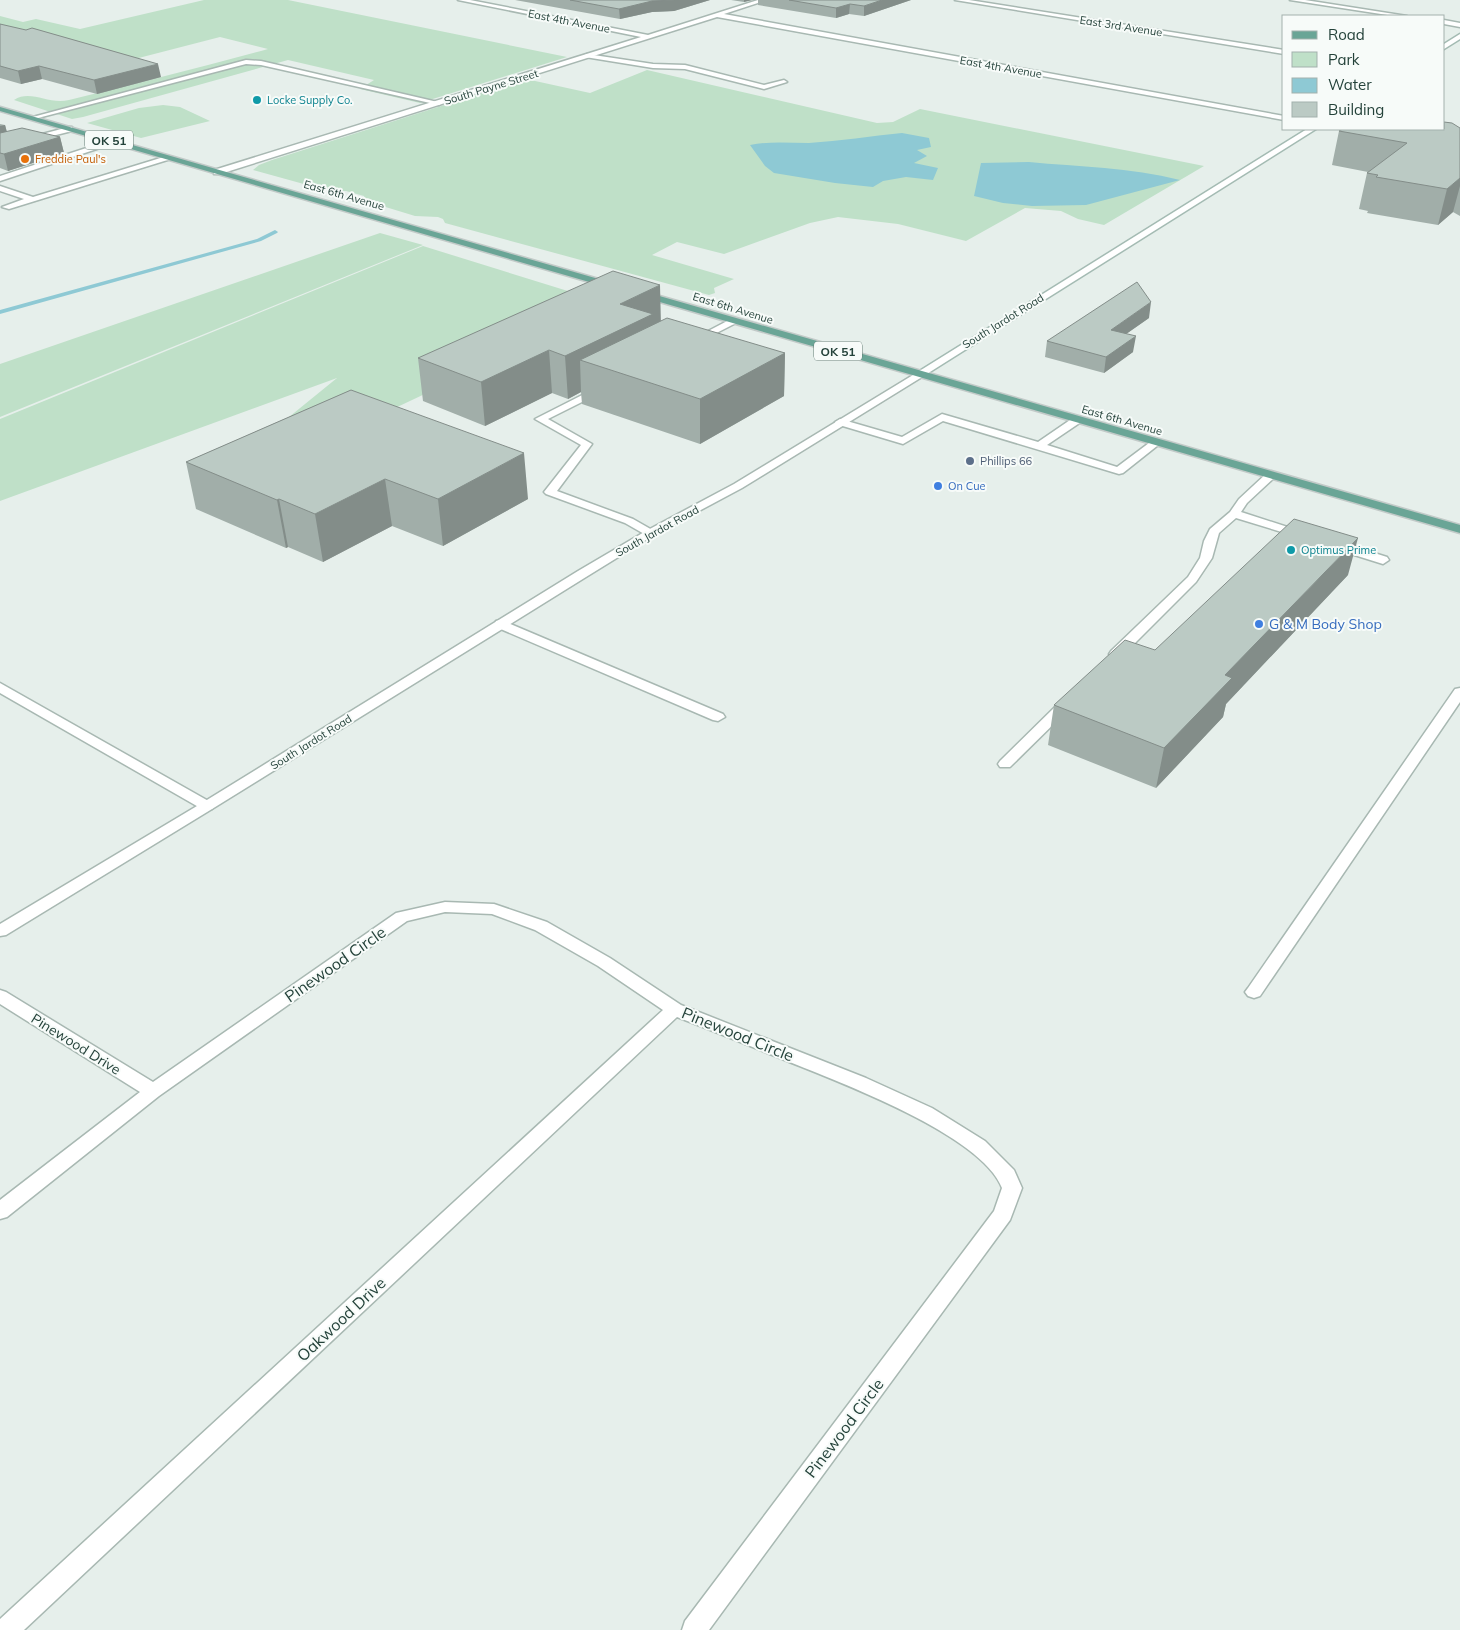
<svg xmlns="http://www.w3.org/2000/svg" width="1460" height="1630" viewBox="0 0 1460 1630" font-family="Mulish,sans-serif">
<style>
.green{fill:#bfe0c8}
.water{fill:#8ec9d4}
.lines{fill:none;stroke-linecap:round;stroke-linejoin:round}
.stream{fill:#8ec9d4;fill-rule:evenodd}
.service-casing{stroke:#a8b8b2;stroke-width:3}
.minor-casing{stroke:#a8b8b2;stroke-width:3}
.tertiary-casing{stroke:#a8b8b2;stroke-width:3}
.secondary-casing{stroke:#a4bbb3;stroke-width:3}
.primary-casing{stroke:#c2cac8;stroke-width:3}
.service{fill:#fff;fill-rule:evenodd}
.minor{fill:#fff;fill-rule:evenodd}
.tertiary{fill:#fff;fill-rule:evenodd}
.secondary{fill:#fff;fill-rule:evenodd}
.primary{fill:#6aa596;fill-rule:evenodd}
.wall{fill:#a1aea9}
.shaded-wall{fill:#838d89}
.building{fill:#bbcac4;stroke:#838d89}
.culture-dot{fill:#0f9aa8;stroke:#f7fbf9;stroke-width:2}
.food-dot{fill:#e8710a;stroke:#f7fbf9;stroke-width:2}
.service-dot{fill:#5c6f8a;stroke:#f7fbf9;stroke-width:2}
.shop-dot{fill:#3f7fe0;stroke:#f7fbf9;stroke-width:2}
.labels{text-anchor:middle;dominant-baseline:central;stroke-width:4;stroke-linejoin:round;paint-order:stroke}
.far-street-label{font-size:11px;fill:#24423a;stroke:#f7fbf9}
.far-culture-label{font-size:11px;fill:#0d838f;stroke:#f7fbf9;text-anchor:start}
.far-food-label{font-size:11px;fill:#c56008;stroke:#f7fbf9;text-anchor:start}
.far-service-label{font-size:11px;fill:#4e5e75;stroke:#f7fbf9;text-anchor:start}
.far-shop-label{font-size:11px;fill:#366cbe;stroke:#f7fbf9;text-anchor:start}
.shield{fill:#f7fbf9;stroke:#637a73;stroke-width:1}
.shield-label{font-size:12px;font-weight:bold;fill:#24423a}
.shop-label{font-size:14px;fill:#366cbe;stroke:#f7fbf9;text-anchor:start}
.street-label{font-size:14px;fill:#24423a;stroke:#f7fbf9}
.near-street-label{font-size:16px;fill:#24423a;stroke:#f7fbf9}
</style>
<rect width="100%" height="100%" fill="#e6efeb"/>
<path class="green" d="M204 0H288L567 57 420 103 360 89 374 80 288 60 83 117 72 119 14 100C31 89 48 105 69 100 135 84 201 67 268 49L220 37 127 61 0 29V16L23 22 36 19 80 29Z
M647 70 877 123 893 122 920 109 1204 166 1104 225 1078 219 1061 211 1025 208 966 241 898 224 838 217 810 223 724 254 677 242 652 255 734 279 714 288 715 293 709 295 445 223 443 219 438 217 415 216 366 201 364 196 346 191H329L253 170 259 165 272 160 526 79 590 93Z
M163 105 180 107 210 121 141 138 87 123 139 108Z
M380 233 423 245 0 417V364Z
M423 246 613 305 285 460 252 447 337 378 0 501V419Z"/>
<path class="water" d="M902 133 929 138 931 147 917 150 927 156 914 163 938 168 933 180 906 177 883 181 873 187 835 183 774 173 765 166 750 145C770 141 789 143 809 143 840 141 871 136 902 133Z
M1029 162C1079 167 1130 167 1180 180L1086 205 1032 206 1003 203 974 196 981 163Z"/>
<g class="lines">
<path class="stream" d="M275 230 278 232 277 233 261 241 0 314V310L257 239Z"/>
<defs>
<path id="service" d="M587 54 653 64 685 65 764 85 784 80 787 82 764 89 685 69 653 68 585 57V55Z
M246 60 261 61 442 103 439 105 261 65 246 64 34 119 29 118Z
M69 127H72V131L0 149V145Z
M111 140 118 142 0 181V176Z
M167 156 174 158 9 209 2 207 24 199 0 191V186L33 197Z
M733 318 736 319V323L697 343 694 344 689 341Z
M600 386 604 387V391L548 419 592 444 557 491 633 519 654 531 656 533 654 535H646L625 523 546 494 544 492 581 445 535 419Z
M942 414 1038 442 1073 418H1081L1082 420 1081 422 1047 445 1117 467 1153 440 1157 439 1162 442 1123 473 1119 474 943 421 903 444 836 424 835 422 840 419 902 437Z
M1271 472 1275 473 1277 475 1275 477 1247 503 1241 512 1306 533 1308 535 1306 537H1298L1236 518 1219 533 1212 558 1196 582 1121 657H1111L1109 654 1111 651 1188 577 1200 558 1204 541 1210 529 1230 512 1239 499 1267 473Z
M1336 541 1387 557 1389 560 1383 564 1332 548 1330 545 1332 542Z
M501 620 723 714 725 717 718 721 713 720 496 627 495 624 496 621Z
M1460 688V702L1260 996 1254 998 1248 996 1245 992 1248 988 1455 689Z
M1066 700 1071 701 1073 704 1071 707 1010 767H1000L998 764 1000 761 1061 701Z
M445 902 494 904 547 922 610 958 681 1005 866 1078 932 1108 985 1141 1014 1170 1022 1188 1010 1220 709 1630H682L685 1621 994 1211 1002 1188C982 1135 839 1082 787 1061 750 1046 714 1031 677 1017L24 1630H0V1619L663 1010 598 966 535 930 492 914 445 912 407 921 159 1096 7 1217 0 1219V1200L140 1092 0 1004V990L6 992 153 1082 396 913Z"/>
<path id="minor" d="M458 0H470L648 35 758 0H767L724 14 1284 116V120L717 17 220 174H214V170L641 37Z
M1290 0H1305L1407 16H1394Z
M1444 20 1460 23V27L1444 24Z
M0 683 212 803 214 806 212 809H202L0 693Z"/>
<path id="tertiary" d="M955 0H969L1284 50V54Z
M918 372 922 373V377L742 488 654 535 586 577 212 809 6 935 0 936V924L202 803 578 571 646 531 734 484Z"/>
<path id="secondary" d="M1460 34V39L1444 49V44Z
M1307 129H1316L922 377H914L913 375Z"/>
<path id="primary" d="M0 107 616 284 617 286 616 288H610L0 111Z
M642 291 1460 525V533L639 296V292Z"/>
</defs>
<use href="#service" class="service-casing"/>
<use href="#minor" class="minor-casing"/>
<use href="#tertiary" class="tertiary-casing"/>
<use href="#secondary" class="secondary-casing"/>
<use href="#primary" class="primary-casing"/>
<use href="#service" class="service"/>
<use href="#minor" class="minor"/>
<use href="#tertiary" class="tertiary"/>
<use href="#secondary" class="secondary"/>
<use href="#primary" class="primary"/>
</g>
<path class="wall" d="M515 0H710L674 11 652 12 620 19Z
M731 0H752L744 2Z
M758 0H911L864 16 849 14 836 18 758 5Z
M0 24 161 77 97 94 42 79 21 84 0 78Z
M0 124 5 125 7 132 60 137 64 153 8 171 0 168Z
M1460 128V216L1453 212 1438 225 1367 213 1368 211 1359 209 1367 173 1368 172 1332 165 1339 131Z
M1149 318 1126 334 1133 352 1104 373 1045 357 1047 341Z
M661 321 785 353 784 396 700 444 582 404 581 392 568 399 552 393 485 426 423 401 418 358Z
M351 390 528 499 443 546 392 526 323 562 288 547 286 548 196 509 186 462Z
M1348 575 1226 704 1223 717 1156 788 1048 745 1054 705 1155 650Z"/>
<path class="shaded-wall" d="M675 0H710L674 11 652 12 620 19 619 9 652 1Z
M744 0H752L744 2Z
M882 0H911L864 16V6Z
M850 4 849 14 836 18V8Z
M158 64 161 77 97 94 94 80Z
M39 66 42 79 21 84 18 71Z
M5 125 9 141 0 143V126Z
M60 137 64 153 8 171 4 154Z
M1460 178V186L1453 212 1438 225 1447 189Z
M660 285 661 326 580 360 581 392 568 399 565 356 620 304Z
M1151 302 1149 318 1109 346 1111 330Z
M1136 336 1133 352 1104 373 1106 357Z
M549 350 552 393 485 426 481 382Z
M785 353 784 396 700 444V399Z
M524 453 528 499 443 546 438 499Z
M385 479 392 526 323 562 315 514Z
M279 499 288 547 286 548 277 500Z
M1358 538 1348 575 1226 704 1223 717 1156 788 1164 748 1225 675Z"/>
<path class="building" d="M570 0H675L652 1 619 9Z
M789 0H882L864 6 850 4 836 8Z
M0 24 26 30 32 28 158 64 94 80 39 66 18 71 0 66Z
M1444 122 1452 123 1460 128V178L1447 189 1376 177 1378 175 1367 173 1407 143 1339 131 1343 129H1444Z
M22 128 60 137 4 154 0 153V133Z
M613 271 660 285 620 304 653 314 565 356 549 350 481 382 418 358Z
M1137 282 1151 302 1111 330 1136 336 1106 357 1047 341Z
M667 318 785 353 700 399 580 360Z
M351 390 524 453 438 499 385 479 315 514 279 499 277 500 186 462Z
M1294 519 1358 538 1225 675 1232 678 1164 748 1054 705 1125 640 1155 650Z"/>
<g class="culture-dot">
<circle cx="257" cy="100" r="5"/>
<circle cx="1291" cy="550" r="5"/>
</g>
<circle class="food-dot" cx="25" cy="159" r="5"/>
<circle class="service-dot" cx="970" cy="461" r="5"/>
<g class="shop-dot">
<circle cx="938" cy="486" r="5"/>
<circle cx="1259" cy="624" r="5"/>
</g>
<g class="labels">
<g class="far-street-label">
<text transform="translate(569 21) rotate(11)">East 4th Avenue</text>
<text transform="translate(1121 26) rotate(9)">East 3rd Avenue</text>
<text transform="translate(1001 67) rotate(10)">East 4th Avenue</text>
<text transform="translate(491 87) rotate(-17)">South Payne Street</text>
<text transform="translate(344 195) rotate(16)">East 6th Avenue</text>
<text transform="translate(733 308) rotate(17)">East 6th Avenue</text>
<text transform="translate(1003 321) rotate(-32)">South Jardot Road</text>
<text transform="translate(1122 420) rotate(16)">East 6th Avenue</text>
<text transform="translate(657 531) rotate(-29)">South Jardot Road</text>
<text transform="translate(311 742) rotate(-32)">South Jardot Road</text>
</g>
<g class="far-culture-label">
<text x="267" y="100">Locke Supply Co.</text>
<text x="1301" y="550">Optimus Prime</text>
</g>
<g class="far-food-label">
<text x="35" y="159">Freddie Paul's</text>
</g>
<g class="far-service-label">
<text x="980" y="461">Phillips 66</text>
</g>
<g class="far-shop-label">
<text x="948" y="486">On Cue</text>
</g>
<g class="shield">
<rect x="85" y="130.5" width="48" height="19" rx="4"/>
<rect x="814" y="341.5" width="48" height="19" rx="4"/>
</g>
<g class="shield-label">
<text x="109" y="140">OK 51</text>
<text x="838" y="351">OK 51</text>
</g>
<g class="shop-label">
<text x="1269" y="624">G &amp; M Body Shop</text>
</g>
<g class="street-label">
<text transform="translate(76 1044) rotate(32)">Pinewood Drive</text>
</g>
<g class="near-street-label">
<text transform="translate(335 964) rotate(-35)">Pinewood Circle</text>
<text transform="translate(738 1034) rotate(22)">Pinewood Circle</text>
<text transform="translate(341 1319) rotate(-43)">Oakwood Drive</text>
<text transform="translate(844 1428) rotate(-53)">Pinewood Circle</text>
</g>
</g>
<rect x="1282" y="15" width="162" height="115" fill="#f7fbf9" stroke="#a3b1ad"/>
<rect x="1292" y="31" width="25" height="8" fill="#6aa596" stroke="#a3b1ad"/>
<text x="1328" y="40" font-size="15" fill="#24423a">Road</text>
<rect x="1292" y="52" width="25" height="15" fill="#bfe0c8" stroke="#a3b1ad"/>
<text x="1328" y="65" font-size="15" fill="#24423a">Park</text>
<rect x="1292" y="78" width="25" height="15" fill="#8ec9d4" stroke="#a3b1ad"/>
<text x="1328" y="90" font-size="15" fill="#24423a">Water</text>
<rect x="1292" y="102" width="25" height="15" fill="#bbcac4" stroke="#a3b1ad"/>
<text x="1328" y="115" font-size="15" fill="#24423a">Building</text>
</svg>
